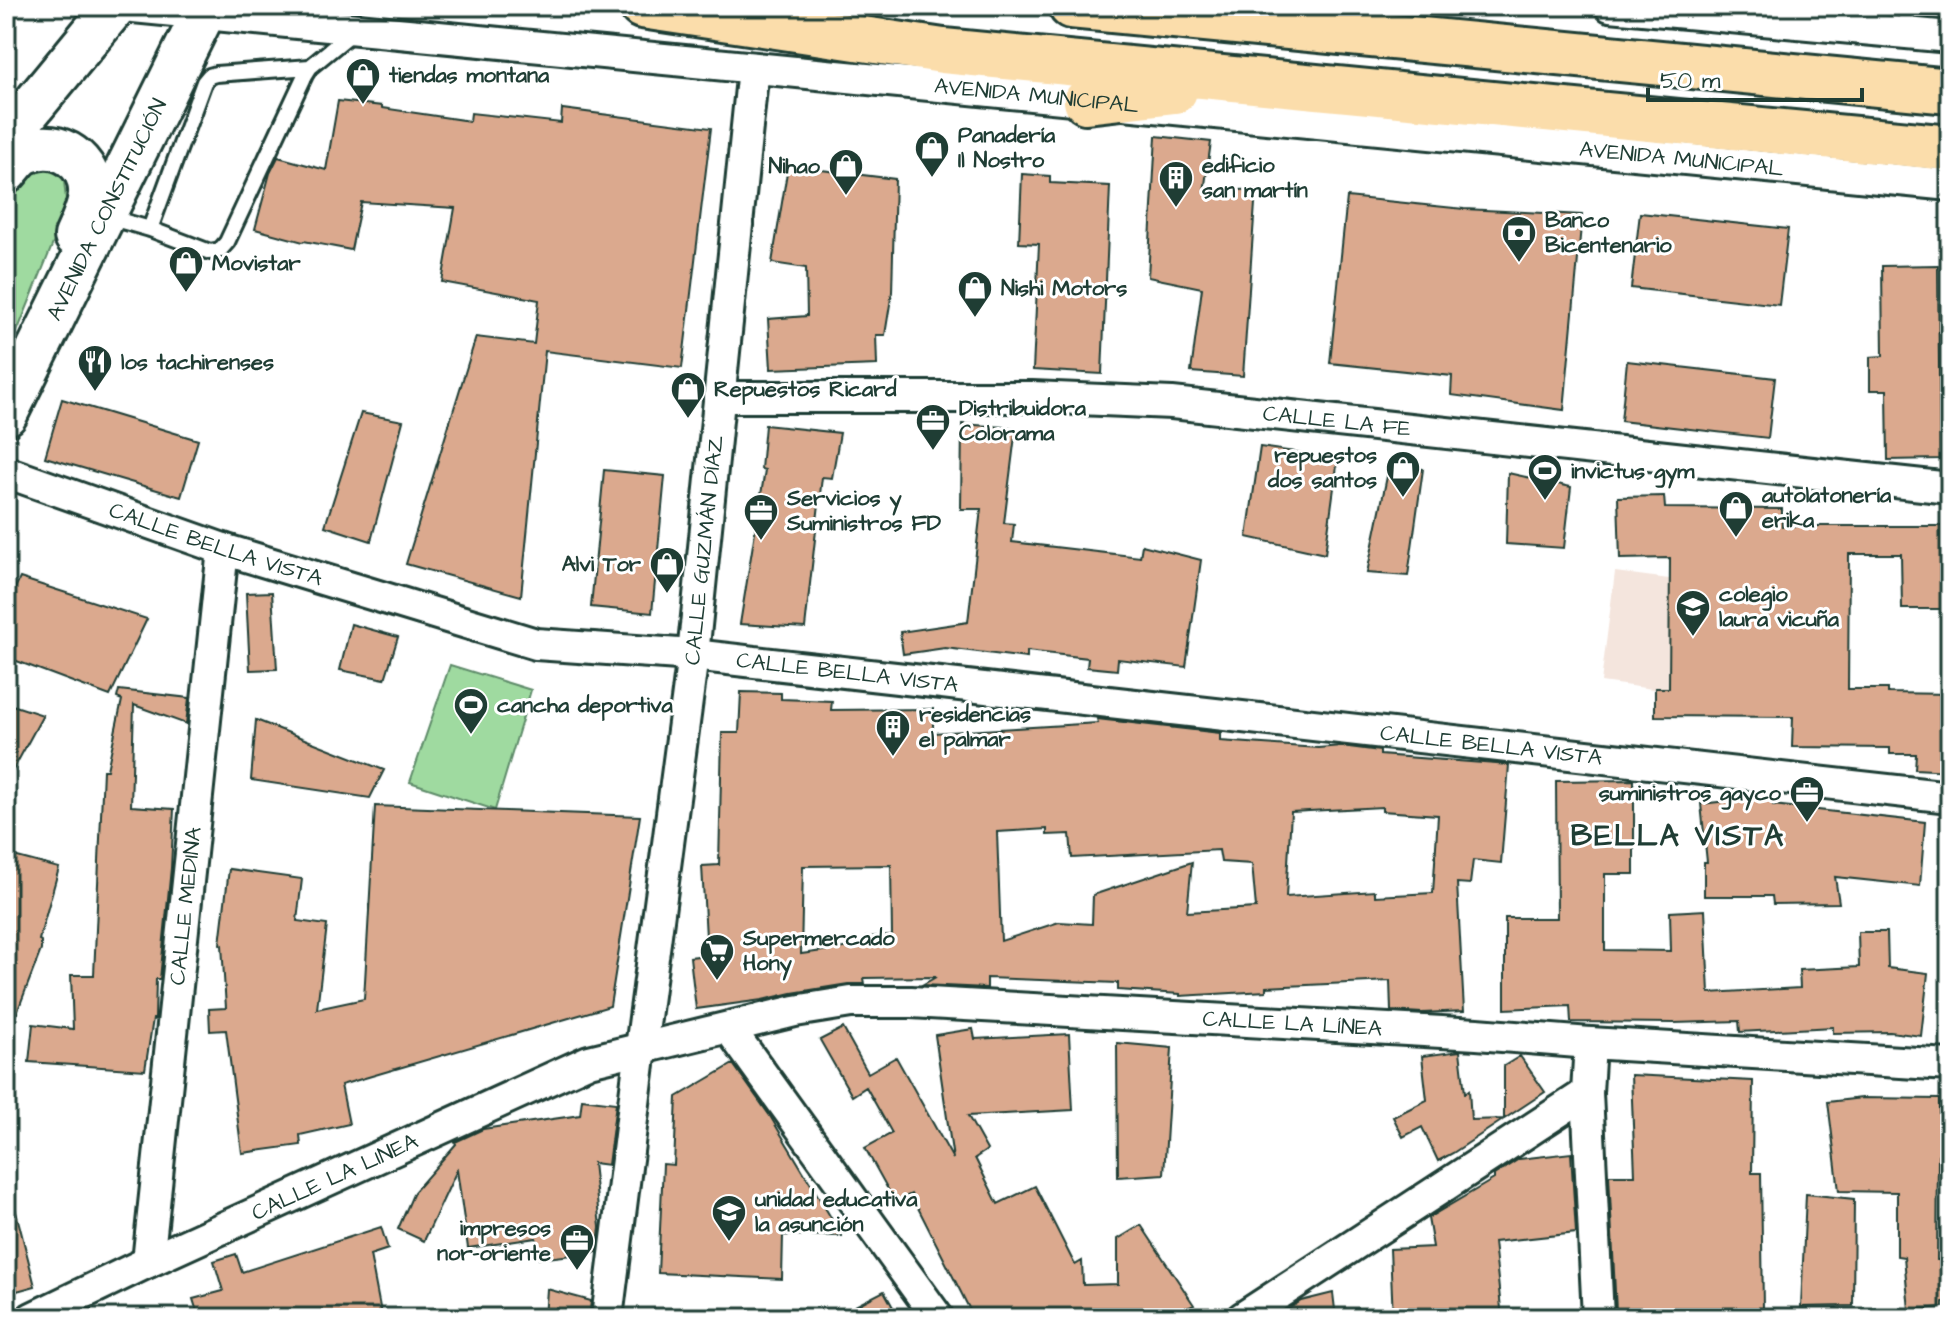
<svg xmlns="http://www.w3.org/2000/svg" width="1956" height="1324" viewBox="0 0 1956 1324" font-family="'Architects Daughter',sans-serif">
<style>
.built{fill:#f4e5dd}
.green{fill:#9fdaa0;stroke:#5f8c6a;stroke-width:2}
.building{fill:#dba98e;stroke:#1f3d34;stroke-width:2;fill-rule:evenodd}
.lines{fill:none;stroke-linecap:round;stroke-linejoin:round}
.lane-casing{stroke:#1f3d34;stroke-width:20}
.street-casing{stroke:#1f3d34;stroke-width:36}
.secondary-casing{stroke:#1f3d34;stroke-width:48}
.highway-casing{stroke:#1f3d34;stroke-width:50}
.lane{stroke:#fff;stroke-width:14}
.street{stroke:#fff;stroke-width:30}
.secondary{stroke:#fff;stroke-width:42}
.highway{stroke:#fbddab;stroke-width:44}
.labels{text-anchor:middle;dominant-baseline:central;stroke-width:6;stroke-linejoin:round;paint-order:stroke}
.poi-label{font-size:22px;font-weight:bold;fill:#1f3d34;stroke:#fff;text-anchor:start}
.street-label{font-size:22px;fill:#1f3d34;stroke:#fff}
.district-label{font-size:30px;font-weight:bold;letter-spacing:2px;fill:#1f3d34;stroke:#fff}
</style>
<rect width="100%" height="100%" fill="#fff"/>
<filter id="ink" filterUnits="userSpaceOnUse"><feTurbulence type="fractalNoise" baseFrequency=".0125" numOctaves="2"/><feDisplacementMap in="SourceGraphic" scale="16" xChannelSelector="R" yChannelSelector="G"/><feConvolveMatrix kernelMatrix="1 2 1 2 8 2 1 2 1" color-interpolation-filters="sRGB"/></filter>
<g filter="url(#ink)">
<path class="built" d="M1615 572 1785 594 1771 705 1601 682Z"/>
<path class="green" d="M40 159 63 172 67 209 6 359V184Z
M450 665 531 690 495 810 410 782Z"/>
<path class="building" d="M338 101 382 106V108L470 121 471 113 561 123 562 109 711 128 682 368 545 351 521 596 406 564 476 337 534 344 539 300 442 282 455 208 361 202 351 250 304 241 303 242 255 229 270 173 278 157 326 170Z
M1156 136 1211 142 1204 192 1256 189 1243 376 1191 372 1202 288 1148 277Z
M788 166 895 179 892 292 885 335H876L877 365 771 369 768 319 807 316 806 268 772 263Z
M1022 174 1050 176V183L1110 186 1102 374 1033 370 1039 244 1019 243Z
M1347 197 1464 209 1582 215 1564 410 1451 395 1452 376 1330 363Z
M1640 213 1788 229 1779 305 1631 288Z
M1938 265 1940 459 1888 460 1887 390H1870V357L1883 356 1882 266Z
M1627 361 1775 378 1768 438 1621 421Z
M62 399 198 440 181 497 45 457Z
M361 413 403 421 371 541 325 526Z
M962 424 1016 428 1004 523 1014 524 1012 542 1140 557 1142 545 1201 560 1186 667 1118 659 1117 670 1087 667 1088 658 1027 651V658L945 648 903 654 900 632 968 622 981 509H961Z
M765 425 840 433 832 478 822 477 805 628 740 624 765 470 761 469Z
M1260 447 1338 458 1325 554 1247 537Z
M1390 462 1423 469 1408 576 1367 573Z
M604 470 665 476 652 613 591 607Z
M1508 473 1571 487 1564 548 1506 544Z
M1664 496 1665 508 1782 509V526H1950V609H1902L1901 554H1849L1848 689H1888V693L1950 694V771L1915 769 1916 754H1890V748L1792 747 1793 717 1655 716V688H1669L1670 558 1620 559 1618 497Z
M20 578 147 619 110 696 6 657V606Z
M272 592 277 669 250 670 246 593Z
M351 624 398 637 385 679 340 670Z
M119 690 189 698 186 724 134 705 131 806 174 809 171 868 160 979H156L155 1019H153L145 1070 29 1062 33 1024 73 1029 71 975H94L103 770H107L122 700 117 698Z
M741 692 781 693V699L832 701 831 710 933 709V733L1098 723 1097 719 1220 733V741L1318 748 1341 746 1380 751V755L1509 765 1501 863 1473 860 1470 884 1457 883 1464 1011 1422 1013 1391 1011 1390 981 1266 987V991L1180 996V994L1118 990V983L987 978V988L922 985 936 977 864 978 865 984H848L792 993 762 1000 696 1009 690 957 707 955 702 866 719 865 722 733H739ZM1382 807V811L1438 815 1433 893 1375 896V891L1286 897 1291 812ZM1047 829V835L1070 834 1072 858 1219 850 1221 862 1252 864 1256 908 1187 912 1192 862 1093 895 1092 924 1059 922 1001 941 997 832ZM891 865 892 936 866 937V945L801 954 803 866Z
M6 703 43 715 6 783Z
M256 720 384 770 370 798 251 780Z
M1634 780V874H1605V950L1671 951 1670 912 1705 910 1709 993 1800 988 1799 970 1859 967 1858 932H1887L1888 968 1928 973 1921 1036 1890 1032 1833 1033V1027L1740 1032 1739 1021 1674 1023 1571 1022 1570 1006 1505 1009V918H1557L1556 781Z
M1772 796 1773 805 1925 822 1920 886 1835 877 1839 903 1773 904 1772 896H1704V862H1707L1701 804Z
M375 806 640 816 610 1006 341 1085 349 1124 300 1135 301 1145 242 1153 226 1030 210 1031 209 1009 226 1008 222 945 220 944 229 869 302 879 297 921 327 925 317 1009 364 999Z
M6 854 59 868 39 940 41 941V950L8 1036H6Z
M843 1028 868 1073 896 1057 953 1159 935 1035 973 1029 975 1039 1069 1034 1073 1110 968 1116 987 1150 975 1158 998 1204 1035 1186 1075 1265 1082 1261 1083 1285 1118 1284V1239L1141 1225 1194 1305 1167 1318H974L911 1194 895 1202 865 1148 892 1133 866 1087 852 1096 820 1040Z
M1117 1043 1172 1048 1164 1174 1118 1177Z
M1460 1051 1465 1093 1469 1090 1471 1120 1504 1119V1066L1520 1056 1545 1092 1453 1153 1438 1161 1422 1127 1403 1137 1393 1117 1427 1100 1422 1056Z
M733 1064 770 1116 842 1236 783 1235 782 1279 658 1273 663 1164 674 1165 677 1097Z
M1631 1075 1753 1081 1752 1173H1761L1763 1308 1616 1311 1609 1175H1635Z
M1862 1098 1939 1099V1123L1950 1124V1157L1938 1155 1937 1260H1950V1301L1943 1302V1307L1909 1310 1904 1257 1897 1256V1192L1839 1191 1828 1102Z
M582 1099 616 1103 608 1165 593 1163 600 1227 597 1252 539 1259 536 1238 468 1248 457 1170 424 1241 398 1229 414 1192 456 1144 455 1142 483 1129 580 1115Z
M1571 1153 1576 1233 1494 1242 1502 1318H1393L1390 1249 1433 1247 1428 1218 1494 1179V1175L1519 1159Z
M1806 1194 1854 1199 1853 1306 1801 1307Z
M14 1204 35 1286 6 1294V1205Z
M381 1227 388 1249 370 1255 382 1318H199L193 1299 223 1291 214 1261 236 1254 242 1272Z
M547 1289 591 1301 589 1318H545Z
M884 1291 899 1318H832Z
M1333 1293 1336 1318H1275L1301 1301Z"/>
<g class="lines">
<defs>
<path id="lane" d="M1904 33 1908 6
M108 217 150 229 210 252 220 250 227 242 305 75 310 67 354 31
M150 229 204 82 209 76 216 74 310 67"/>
<g id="street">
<path id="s1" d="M123 6 1950 185"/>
<path d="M1610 6 1950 37"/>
<path id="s2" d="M720 397H1032L1172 403 1950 488"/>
<path id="s3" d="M6 472 223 549 536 644 693 655 1950 797"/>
<path d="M729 1028 938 1318"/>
<path d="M1590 1043 1587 1093 1598 1318"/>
<path id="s4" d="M148 1262 223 549"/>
<path id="s5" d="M32 1318 148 1262 589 1061 795 1011 851 1002H911L1477 1034 1590 1043 1950 1065"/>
<path id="s6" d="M607 1318 641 1048 693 655 753 68"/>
<path d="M1242 1318 1587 1093"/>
</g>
<g id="secondary">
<path d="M6 151 22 119 115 6"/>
<path d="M6 172C13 164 19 154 29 151 59 139 92 162 90 194 89 208 82 223 76 236"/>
<path id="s7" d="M6 414 207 6"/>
</g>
<path id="highway" d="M642 6 943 51 1950 148
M1071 6 1950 91
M1086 101 1175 91"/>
</defs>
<use href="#lane" class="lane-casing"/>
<use href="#street" class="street-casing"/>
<use href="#secondary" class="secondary-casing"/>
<use href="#highway" class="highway-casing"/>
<use href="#lane" class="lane"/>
<use href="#street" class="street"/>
<use href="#secondary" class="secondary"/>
<use href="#highway" class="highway"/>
</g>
</g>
<defs>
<symbol id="shop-pin" viewBox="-11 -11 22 30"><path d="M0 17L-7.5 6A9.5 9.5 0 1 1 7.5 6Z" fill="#1f3d34" stroke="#fff"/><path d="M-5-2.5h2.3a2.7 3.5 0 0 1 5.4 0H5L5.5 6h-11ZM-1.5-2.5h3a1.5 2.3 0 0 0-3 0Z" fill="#fff"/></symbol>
<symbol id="building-pin" viewBox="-11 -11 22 30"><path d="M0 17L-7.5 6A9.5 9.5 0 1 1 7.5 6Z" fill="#1f3d34" stroke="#fff"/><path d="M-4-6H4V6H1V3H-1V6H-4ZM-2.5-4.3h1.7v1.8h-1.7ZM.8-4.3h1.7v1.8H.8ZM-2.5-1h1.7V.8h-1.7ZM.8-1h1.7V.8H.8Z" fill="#fff"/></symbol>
<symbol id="bank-pin" viewBox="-11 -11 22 30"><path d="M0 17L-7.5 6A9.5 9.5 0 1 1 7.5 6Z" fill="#1f3d34" stroke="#fff"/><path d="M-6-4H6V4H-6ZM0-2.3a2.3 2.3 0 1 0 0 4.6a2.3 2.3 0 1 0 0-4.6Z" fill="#fff"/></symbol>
<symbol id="restaurant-pin" viewBox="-11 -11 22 30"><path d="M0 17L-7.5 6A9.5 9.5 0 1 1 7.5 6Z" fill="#1f3d34" stroke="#fff"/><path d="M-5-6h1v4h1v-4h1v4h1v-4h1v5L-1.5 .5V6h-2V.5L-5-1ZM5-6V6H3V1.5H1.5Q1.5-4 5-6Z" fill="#fff"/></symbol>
<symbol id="office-pin" viewBox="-11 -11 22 30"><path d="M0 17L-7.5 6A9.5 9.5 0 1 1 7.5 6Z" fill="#1f3d34" stroke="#fff"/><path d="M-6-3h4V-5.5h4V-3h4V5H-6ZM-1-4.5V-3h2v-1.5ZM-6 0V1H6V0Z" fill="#fff"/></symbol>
<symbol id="stadium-pin" viewBox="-11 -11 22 30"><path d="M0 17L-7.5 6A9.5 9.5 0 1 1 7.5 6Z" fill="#1f3d34" stroke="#fff"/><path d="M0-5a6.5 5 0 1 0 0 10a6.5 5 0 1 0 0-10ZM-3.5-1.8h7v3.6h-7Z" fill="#fff"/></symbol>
<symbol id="school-pin" viewBox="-11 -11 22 30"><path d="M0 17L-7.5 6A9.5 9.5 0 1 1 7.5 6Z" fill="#1f3d34" stroke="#fff"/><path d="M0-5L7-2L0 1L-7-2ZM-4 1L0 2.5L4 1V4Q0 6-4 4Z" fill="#fff"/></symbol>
<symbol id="supermarket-pin" viewBox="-11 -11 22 30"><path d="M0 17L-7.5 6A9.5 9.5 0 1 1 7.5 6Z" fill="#1f3d34" stroke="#fff"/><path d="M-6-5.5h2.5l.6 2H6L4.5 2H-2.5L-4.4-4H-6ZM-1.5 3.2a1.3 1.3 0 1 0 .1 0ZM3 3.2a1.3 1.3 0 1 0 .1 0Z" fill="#fff"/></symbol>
</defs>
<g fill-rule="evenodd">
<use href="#shop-pin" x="343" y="55" width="40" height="54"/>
<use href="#shop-pin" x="912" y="128" width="40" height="54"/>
<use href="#shop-pin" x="826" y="146" width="40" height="54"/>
<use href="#building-pin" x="1156" y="158" width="40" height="54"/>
<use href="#bank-pin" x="1499" y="213" width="40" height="54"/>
<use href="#shop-pin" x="166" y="243" width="40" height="54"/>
<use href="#shop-pin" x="955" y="268" width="40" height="54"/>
<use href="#restaurant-pin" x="75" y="342" width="40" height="54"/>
<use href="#shop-pin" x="668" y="369" width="40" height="54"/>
<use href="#office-pin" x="913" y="401" width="40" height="54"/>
<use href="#shop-pin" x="1383" y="448" width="40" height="54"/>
<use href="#stadium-pin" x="1525" y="451" width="40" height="54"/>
<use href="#shop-pin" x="1716" y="488" width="40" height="54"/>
<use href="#office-pin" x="741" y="491" width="40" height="54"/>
<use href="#shop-pin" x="647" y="544" width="40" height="54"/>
<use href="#school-pin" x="1673" y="587" width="40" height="54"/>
<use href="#stadium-pin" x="451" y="685" width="40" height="54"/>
<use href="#building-pin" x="873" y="707" width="40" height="54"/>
<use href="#office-pin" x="1787" y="773" width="40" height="54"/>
<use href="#supermarket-pin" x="697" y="931" width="40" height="54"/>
<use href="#school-pin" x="709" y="1192" width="40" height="54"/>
<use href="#office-pin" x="557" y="1221" width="40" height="54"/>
</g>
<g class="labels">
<g class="poi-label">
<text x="389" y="75">tiendas montana</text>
<text x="958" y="135">Panadería<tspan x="958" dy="25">Il Nostro</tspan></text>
<text x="1202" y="165">edificio<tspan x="1202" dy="25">san martín</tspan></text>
<text x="820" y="166" text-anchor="end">Nihao</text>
<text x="1545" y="220">Banco<tspan x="1545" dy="25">Bicentenario</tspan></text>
<text x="212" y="263">Movistar</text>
<text x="1001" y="288">Nishi Motors</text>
<text x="121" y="362">los tachirenses</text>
<text x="714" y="389">Repuestos Ricard</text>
<text x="959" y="408">Distribuidora<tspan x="959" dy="25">Colorama</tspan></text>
<text x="1377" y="455" text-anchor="end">repuestos<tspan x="1377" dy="25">dos santos</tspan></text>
<text x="1571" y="471">invictus gym</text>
<text x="1762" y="495">autolatonería<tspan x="1762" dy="25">erika</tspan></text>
<text x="787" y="498">Servicios y<tspan x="787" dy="25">Suministros FD</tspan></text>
<text x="641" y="564" text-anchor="end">Alvi Tor</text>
<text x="1719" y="594">colegio<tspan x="1719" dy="25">laura vicuña</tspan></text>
<text x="497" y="705">cancha deportiva</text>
<text x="919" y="714">residencias<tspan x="919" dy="25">el palmar</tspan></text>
<text x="1781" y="793" text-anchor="end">suministros gayco</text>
<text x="743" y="938">Supermercado<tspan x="743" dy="25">Hony</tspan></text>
<text x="755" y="1199">unidad educativa<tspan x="755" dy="25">la asunción</tspan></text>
<text x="551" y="1228" text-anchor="end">impresos<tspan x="551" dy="25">nor-oriente</tspan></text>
</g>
<g class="street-label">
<text stroke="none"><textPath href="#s1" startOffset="918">AVENIDA MUNICIPAL</textPath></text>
<text stroke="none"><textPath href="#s1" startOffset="1566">AVENIDA MUNICIPAL</textPath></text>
<text stroke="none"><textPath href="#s7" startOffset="228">AVENIDA CONSTITUCIÓN</textPath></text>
<text stroke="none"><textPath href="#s2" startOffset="618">CALLE LA FE</textPath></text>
<text stroke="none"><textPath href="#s3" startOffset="222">CALLE BELLA VISTA</textPath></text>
<text stroke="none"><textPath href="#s6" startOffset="774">CALLE GUZMÁN DÍAZ</textPath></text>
<text stroke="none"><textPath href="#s3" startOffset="870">CALLE BELLA VISTA</textPath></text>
<text stroke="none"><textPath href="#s3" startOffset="1518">CALLE BELLA VISTA</textPath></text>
<text stroke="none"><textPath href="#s4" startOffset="358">CALLE MEDINA</textPath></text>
<text stroke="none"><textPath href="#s5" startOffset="1324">CALLE LA LÍNEA</textPath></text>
<text stroke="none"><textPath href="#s5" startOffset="334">CALLE LA LINEA</textPath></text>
</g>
<g class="district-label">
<text x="1678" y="836">BELLA VISTA</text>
</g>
</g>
<rect width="1956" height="1324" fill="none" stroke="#fff" stroke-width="32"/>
<rect x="16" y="16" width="1924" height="1292" fill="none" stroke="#1f3d34" stroke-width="3" filter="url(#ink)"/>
<path d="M1648 88v12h214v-12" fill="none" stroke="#1f3d34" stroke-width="4"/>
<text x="1660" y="88" font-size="24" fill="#1f3d34" stroke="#ffffff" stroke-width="6" paint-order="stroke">50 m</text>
</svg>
